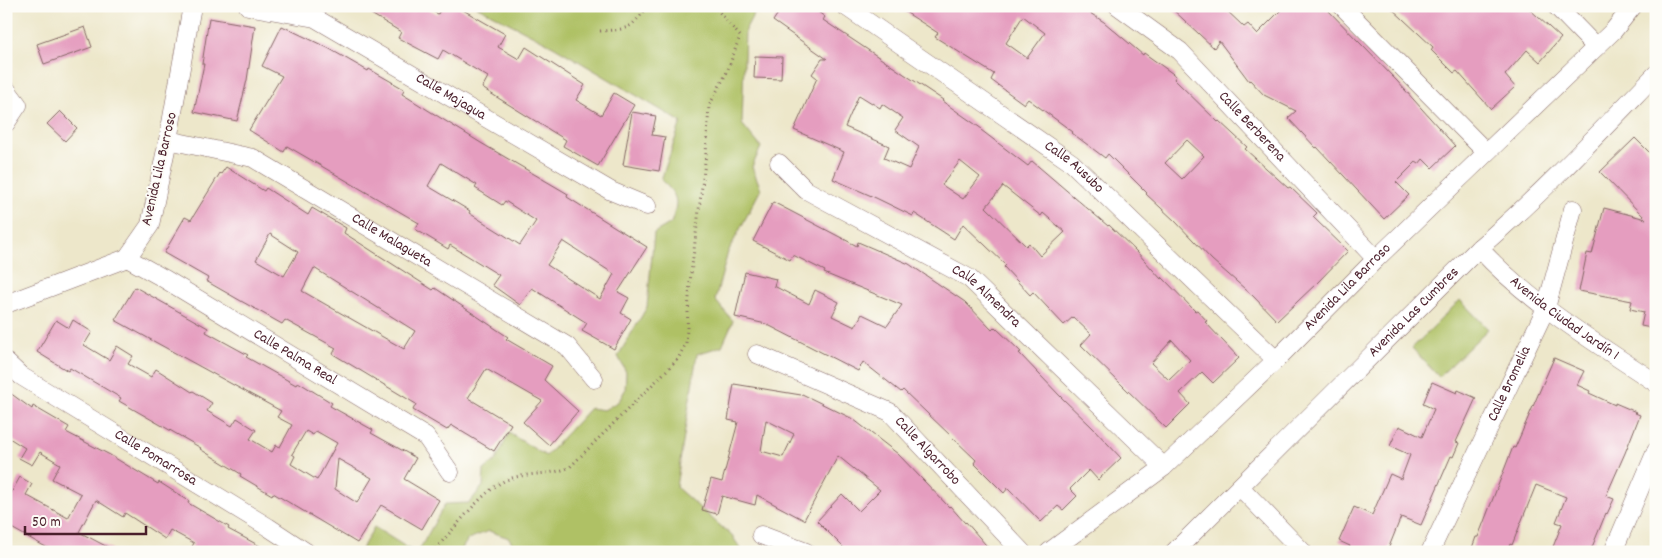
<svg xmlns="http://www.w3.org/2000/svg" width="1662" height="558" viewBox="0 0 1662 558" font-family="Dekko,sans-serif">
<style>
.green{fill:#afc165;stroke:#7c7048}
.building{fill:#e59dbf;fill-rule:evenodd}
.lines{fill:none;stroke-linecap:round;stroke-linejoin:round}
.minor-casing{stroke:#836563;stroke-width:19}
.path{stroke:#836563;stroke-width:3;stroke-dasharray:1 4;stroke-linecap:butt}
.minor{stroke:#fff;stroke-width:18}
.labels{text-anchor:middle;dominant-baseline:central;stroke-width:4;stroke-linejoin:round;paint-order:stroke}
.street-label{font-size:15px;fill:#4a1f2b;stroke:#fdfcf7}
</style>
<rect width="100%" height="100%" fill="#fdfcf7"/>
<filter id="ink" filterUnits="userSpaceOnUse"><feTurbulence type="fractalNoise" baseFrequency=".02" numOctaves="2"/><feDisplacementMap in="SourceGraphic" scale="10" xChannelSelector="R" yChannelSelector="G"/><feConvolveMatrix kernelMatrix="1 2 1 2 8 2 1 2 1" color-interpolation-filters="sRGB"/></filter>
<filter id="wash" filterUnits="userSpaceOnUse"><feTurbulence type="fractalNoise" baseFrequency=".0096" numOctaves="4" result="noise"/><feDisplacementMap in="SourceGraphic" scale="20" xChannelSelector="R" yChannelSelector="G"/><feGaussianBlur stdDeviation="1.12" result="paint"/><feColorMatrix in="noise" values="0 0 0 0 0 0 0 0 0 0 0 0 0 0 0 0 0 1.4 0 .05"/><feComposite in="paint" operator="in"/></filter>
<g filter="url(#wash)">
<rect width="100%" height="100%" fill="#ede7ca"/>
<path class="green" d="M476 6H758L745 30 742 124 761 147 752 167 761 189 728 252 715 300 733 321 722 346 697 354 676 487 732 536 743 552H518L509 538 489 531 468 539 460 552H418L445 504 469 503 483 486 484 470 496 460 509 433 546 456 590 408 604 410 619 401 625 390 626 372 618 356 647 307 654 233 671 223C679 200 678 196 661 180L681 122 553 46Z
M1460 300 1488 329 1439 377 1412 348Z
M374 527 414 552H360Z"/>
<g id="blocks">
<path class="building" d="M358 6H423L438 14 442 6H456L505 34 498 47 519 59 526 47 585 85 576 100 601 115 614 93 634 105 598 166 563 146 566 140 482 88 488 77 443 50 438 59 398 38 401 32Z
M783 6H810L825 17 823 20 943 100 942 101 982 129 981 130 1028 166 1032 161 1108 226 1109 225 1137 252 1161 279 1162 277 1195 311 1197 310 1207 321 1205 322 1239 358 1213 383 1202 372 1180 393 1190 404 1166 428 1081 345 1091 334 1073 317 1064 325 1033 292 1030 295 1004 267 1006 265 963 224 954 239 914 213 913 216 876 198 833 179 844 152 794 130 817 78 812 74 822 59H827L773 21ZM859 95 880 108 882 104 903 118 895 130 919 147 909 169 884 158 889 146 845 127ZM960 161 980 177 963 199 942 185ZM1003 186 1041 216 1043 213 1065 232 1040 256 1029 243 1026 246 986 207ZM1172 340 1190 360 1169 380 1151 363Z
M896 6H1079L1104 22 1143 55 1144 53 1176 76 1174 79 1218 122 1219 121 1247 147 1245 149 1288 188 1290 187 1317 213 1313 217 1348 251 1317 283 1277 321 1253 296 1212 260 1175 221 1146 194 1147 193 1108 154 1105 158 1072 133 1073 132 1028 99 1024 104 991 80 994 74 935 37 938 33ZM1023 16 1045 33 1027 58 1006 43ZM1187 140 1204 156 1182 179 1165 163Z
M1169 6H1222L1244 27 1248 24 1257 34 1285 6H1324L1397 81 1455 146 1432 168 1423 159 1419 164 1416 162 1396 182 1409 195 1384 219 1317 147 1316 148 1288 118 1296 111 1264 95 1250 80 1249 81 1219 41 1214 48Z
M1389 6H1526L1561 38 1540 62 1527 50 1505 75 1515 87 1491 109 1457 71 1454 73 1431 50 1433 47Z
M209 18 255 26 247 80 237 121 194 112 204 64H202Z
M282 26 328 48 368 71 369 69 404 89 402 94 481 143 568 194 567 197 647 247 618 292 629 298 621 313 631 319 614 349 582 331 587 323 532 288 520 305 492 285 499 275 450 245 448 249 415 229 419 223 287 146 284 152 249 130 282 76 262 66ZM441 163 477 185 475 188 502 205 505 201 536 221 520 245 469 213 470 211 428 186ZM563 241 614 274 600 299 547 265Z
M85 27 92 47 44 64 37 44Z
M755 56 782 57 781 79 754 78Z
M60 111 77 128 65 141 47 124Z
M632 112 656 116 652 135 665 137 659 171 623 165Z
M1635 138 1656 159V329L1641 326 1644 312 1630 309 1632 301 1579 291 1587 253 1592 254 1604 208 1646 219 1600 172Z
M226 167 264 191 266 188 308 215 312 208 346 228 344 233 433 290 435 288 508 337 506 339 552 366 544 380 578 411 549 445 523 422 542 401 486 369 468 398 511 424 494 451 451 425 447 430 413 410 416 404 333 354 336 348 285 320 282 324 241 301 206 281 208 278 164 253 185 217 191 220 220 173 221 174ZM270 234 298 252 284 276 256 260ZM314 268 415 331 404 349 302 291Z
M773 202 857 246 858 242 909 264 965 302 992 330 995 327 1021 352 1019 353 1060 396 1093 428 1121 458 1098 480 1089 470 1070 489 1077 496 1063 510 1058 506 1041 522 1008 488 1004 493 974 463 976 460 903 390 901 392 863 362 858 371 766 324 735 317 745 272 776 279 774 286 809 304 815 290 839 302 832 316 855 327 862 314 887 326 902 305 824 273 825 271 793 255 790 260 753 241Z
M135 287 208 328 206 332 248 355 246 357 296 385 298 382 332 403 330 406 373 430 371 433 416 458 404 479 439 500 422 529 381 505 357 543 273 493 272 495 240 476 241 474 200 449 201 448 119 401 121 398 70 368 68 371 37 352 56 320 69 328 73 320 92 332 84 345 109 360 117 346 133 356 128 364 151 377 156 369 192 392 193 391 212 403 207 411 232 426 237 418 256 430 250 439 272 452 276 445 280 447 292 425 277 417 281 411 115 320ZM306 431 313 435 316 431 337 443 317 480 291 464 295 456 292 454ZM338 459 372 478 357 503 335 489Z
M1554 358 1584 371 1577 385 1590 391 1589 393 1615 405V403L1636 412 1635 413 1640 415 1625 453 1606 496 1614 499 1607 514 1606 513 1590 552H1551L1562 524 1556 522 1566 497 1536 485 1512 545 1510 544 1507 552H1481L1472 548 1476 537H1478L1513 447 1515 448Z
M1432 382 1457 393 1458 390 1476 398 1456 442 1459 443 1453 457 1451 456 1421 525 1401 517 1387 552H1357L1349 548 1350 546 1339 541 1354 507 1372 515 1390 474 1401 479 1410 455 1390 446 1399 426 1422 437 1434 409 1423 404Z
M734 384 801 395 802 394 853 419 898 454 949 507 950 506 965 523 966 522 992 552H848L817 521 842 494 859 511 880 490 838 456 804 520 757 495 755 505 722 496 717 514 702 510 711 479 722 482 738 422 728 420ZM766 420 794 434 783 457 761 451Z
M6 390 32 409 33 406 69 427 66 432 110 455 158 484 159 482 189 501 188 503 229 527 228 529 271 552H189L194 543 170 530 165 539 125 513 123 517 96 500 79 532 117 552H55L6 525V488L11 493 20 477 32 484 26 495 68 518 81 494 52 479 60 464 40 452 32 465 19 458 25 448 6 436Z"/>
</g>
</g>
<g filter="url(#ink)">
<use href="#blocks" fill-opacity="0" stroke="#836563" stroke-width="1"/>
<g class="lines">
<defs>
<g id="minor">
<path id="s1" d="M248 6 315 18 611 191 647 206"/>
<path id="s2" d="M845 6 1072 163 1276 360"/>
<path id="s3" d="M1118 6 1180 51 1376 259"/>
<path d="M1342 6 1486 152"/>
<path d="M1556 6 1596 47"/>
<path d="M6 89 18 105 6 123"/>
<path id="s4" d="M168 140 253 158 567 346 594 379"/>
<path id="s5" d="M779 163 806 190 969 278 1164 467"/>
<path id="s6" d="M1479 248C1529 303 1595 342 1656 383"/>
<path id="s7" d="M127 258 163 278 426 437 450 472"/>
<path d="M6 304 127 258 150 225 168 140 192 6"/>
<path id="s8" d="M757 354 890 412 1022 552"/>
<path id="s9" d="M6 362 21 376 268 527 306 552"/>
<path d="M1240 487 1303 552"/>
<path d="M761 535 806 552"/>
<path id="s10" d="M1049 552 1164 467 1276 360 1376 259 1614 30 1633 6"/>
<path id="s11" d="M1174 552 1479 248C1542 194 1598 134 1656 74"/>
<path id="s12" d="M1430 552 1546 308 1573 209"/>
<path d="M1613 552 1656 451"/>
</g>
</defs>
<use href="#minor" class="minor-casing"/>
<path class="path" d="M600 31C630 29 629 30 648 6
M432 552C453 532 483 488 509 479 529 472 551 476 570 467L678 359 686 343 690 282 706 154 709 106 727 72 740 36 714 6"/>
<use href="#minor" class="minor"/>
</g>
</g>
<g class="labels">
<g class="street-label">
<text stroke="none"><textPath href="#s1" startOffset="225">Calle Majagua</textPath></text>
<text stroke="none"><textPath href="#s3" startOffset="181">Calle Berberena</textPath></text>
<text stroke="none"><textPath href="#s2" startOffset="280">Calle Ausubo</textPath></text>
<text transform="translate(160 169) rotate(-77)">Avenida Lila Barroso</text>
<text stroke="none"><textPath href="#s4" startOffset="248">Calle Malagueta</textPath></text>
<text stroke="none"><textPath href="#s10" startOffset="400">Avenida Lila Barroso</textPath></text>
<text stroke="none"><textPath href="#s5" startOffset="248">Calle Almendra</textPath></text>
<text stroke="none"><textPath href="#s11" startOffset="339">Avenida Las Cumbres</textPath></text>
<text stroke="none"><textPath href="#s6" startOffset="111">Avenida Ciudad Jardín 1</textPath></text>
<text stroke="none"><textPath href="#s7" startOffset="195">Calle Palma Real</textPath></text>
<text stroke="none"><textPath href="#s12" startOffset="186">Calle Bromelia</textPath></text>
<text stroke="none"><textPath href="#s8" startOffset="199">Calle Algarrobo</textPath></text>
<text stroke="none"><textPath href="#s9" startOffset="178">Calle Pomarrosa</textPath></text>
</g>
</g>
<rect width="1662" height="558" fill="none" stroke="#fdfcf7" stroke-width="25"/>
<path d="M25 526v8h121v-8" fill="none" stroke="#4a1f2b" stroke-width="2.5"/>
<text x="32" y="526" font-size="15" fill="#4a1f2b" stroke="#fdfcf7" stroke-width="4" paint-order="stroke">50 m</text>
</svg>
